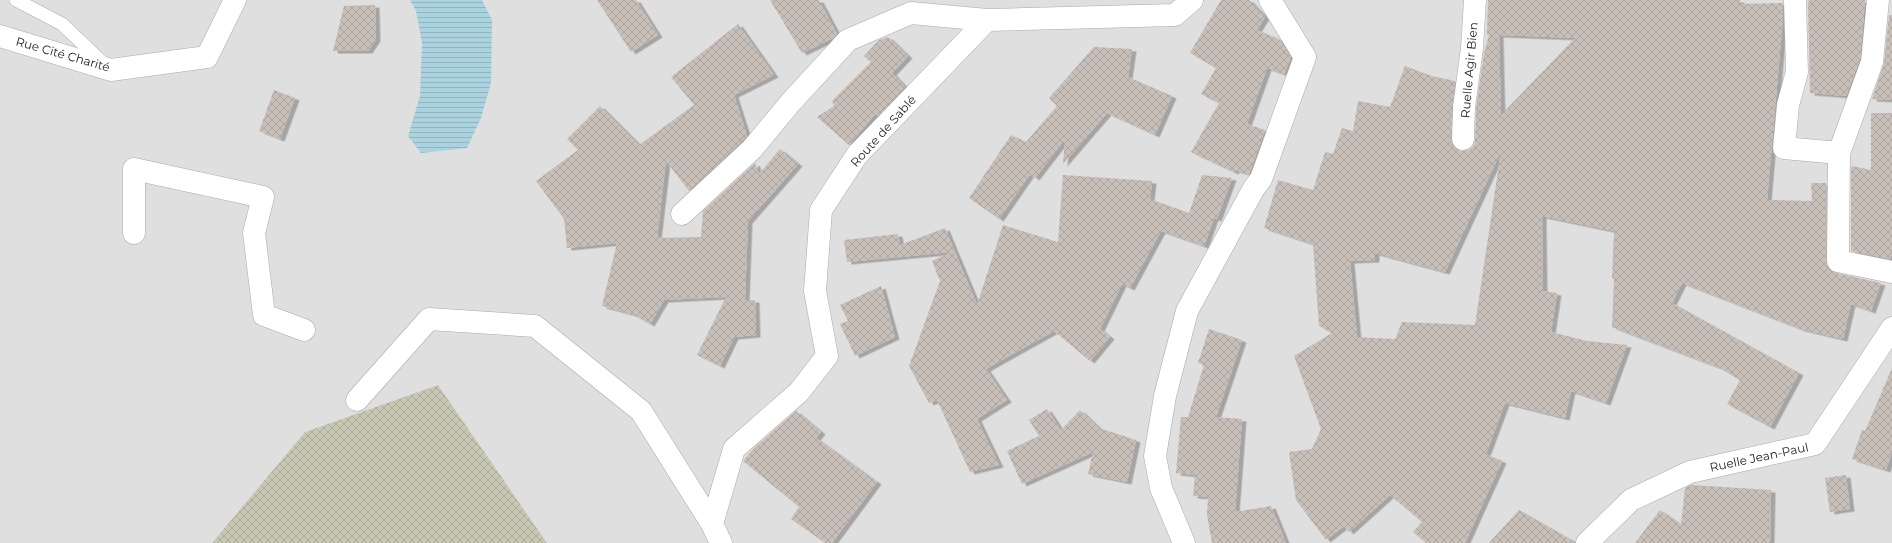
<svg xmlns="http://www.w3.org/2000/svg" width="1892" height="543" viewBox="0 0 1892 543" font-family="Montserrat,sans-serif">
<style>
.residential{fill:#e0dfdf}
.construction{fill:url(#construction-cross-hatch)}
.water{fill:url(#water-rules)}
.building{fill:url(#building-cross-hatch);fill-rule:evenodd;filter:url(#shadow)}
.lines{fill:none;stroke-linecap:round;stroke-linejoin:round}
.service-casing{stroke:#a9a9a9;stroke-width:14}
.minor-casing{stroke:#a9a9a9;stroke-width:23}
.service{stroke:#fff;stroke-width:13}
.minor{stroke:#fff;stroke-width:22}
.labels{text-anchor:middle;dominant-baseline:central;stroke-width:3;stroke-linejoin:round;paint-order:stroke}
.street-label{font-size:12px;fill:#222;stroke:#fff}
</style>
<defs>
<pattern id="construction-cross-hatch" width="8" height="8" patternUnits="userSpaceOnUse"><rect width="8" height="8" fill="#c7c7b4"/><path d="M0 0l8 8M0 8l8-8" fill="none" stroke="#abab9a"/></pattern>
<pattern id="water-rules" width="6" height="5" patternUnits="userSpaceOnUse"><rect width="6" height="5" fill="#aad3df"/><path d="M0 2.5h6" fill="none" stroke="#92b5bf"/></pattern>
<pattern id="building-cross-hatch" width="8" height="8" patternUnits="userSpaceOnUse"><rect width="8" height="8" fill="#c7bfb8"/><path d="M0 0l8 8M0 8l8-8" fill="none" stroke="#aba49e"/></pattern>
<filter id="shadow"><feDropShadow dx="4.5" dy="2.5" stdDeviation="0" flood-color="#0004"/></filter>
</defs>
<rect width="100%" height="100%" fill="#f2efe9"/>
<path class="residential" d="M0 0H1892V543H547L438 385 305 432 212 543H0Z"/>
<path class="construction" d="M438 385 547 543H212L305 432Z"/>
<path class="water" d="M410 0H482L492 20 491 83 481 118 467 148 421 153 408 136 420 96 422 43 416 11Z"/>
<path class="building" d="M597 0H636L658 35 631 52Z
M770 0H819L837 34 833 38 802 53Z
M1221 0H1249L1265 17 1257 30 1279 39 1291 57 1284 74 1267 68 1247 124 1265 130 1249 174 1235 170 1234 172 1191 152 1219 103 1201 94 1216 68 1190 53Z
M1488 0H1740L1741 4 1783 3V28H1782L1767 200 1812 201 1811 183H1826L1827 267 1836 273 1881 283 1871 311 1851 304 1843 339 1801 329 1682 283 1672 303 1799 373 1770 427 1727 404 1740 380 1720 368 1612 327 1614 279H1612L1614 231 1542 216 1543 291 1557 293 1551 332 1587 341 1627 345 1606 403 1571 391 1565 418 1505 403 1486 454 1502 461 1465 543H1426L1413 532 1422 522 1390 495 1349 532 1344 526 1326 540 1296 500 1289 452 1312 449 1321 429 1294 356 1332 333 1319 326 1313 244 1264 228 1278 180 1313 190 1325 152 1333 154 1342 128 1353 131 1358 101 1390 107 1405 66 1432 76 1455 81 1452 107 1451 139 1452 145 1457 150 1463 151 1469 150 1474 145 1475 140 1476 108 1484 53 1489 35H1487ZM1499 35 1575 38 1501 115ZM1501 151 1475 325 1402 322 1395 339 1357 337 1350 261 1375 260V253L1445 272Z
M1809 0H1865L1860 59 1846 96 1810 93 1808 3Z
M375 5 376 39 368 51H333L344 6Z
M1889 15H1892V100L1872 99 1884 63Z
M738 24 774 75 734 95 747 136 689 191 666 161 657 238 701 237 703 211 755 163 759 174 780 149 798 164 748 221 745 300H755L756 335 734 337 720 366 697 355 726 297 664 300 650 324 632 314 602 306 617 243 567 248 564 219 536 181 578 150 567 139 600 106 639 145 694 105 671 77Z
M888 37 908 56 892 73 905 87 878 116 875 114 849 145 817 117 834 106 832 101 871 62 864 56 879 40Z
M1094 47 1132 49 1128 77 1172 96 1155 135 1107 113 1063 164 1065 139 1035 178 1030 174 999 219 969 198 1011 135 1026 142 1057 106 1049 98Z
M274 90 295 98 280 139 259 131Z
M1871 113H1892V252L1890 259 1851 251V168L1852 166 1871 170Z
M1063 175 1152 181 1150 199 1189 213 1202 175 1232 178 1217 219 1214 218 1204 246 1161 231 1130 288 1122 284 1100 329 1110 337 1090 361 1054 331 986 369 1007 400 977 419 999 465 970 472 937 400 929 403 909 366 940 281 932 261 952 252 847 262 844 240 898 234 900 245 945 228 977 305 1003 225 1058 242Z
M881 286 895 337 855 356 840 324 848 321 840 305Z
M1209 329 1242 340 1216 417 1242 419 1235 512 1271 506 1286 543H1212L1207 515 1208 497 1193 496 1195 475 1176 473 1181 417H1188L1204 365 1198 363Z
M1892 368V451L1886 470 1852 459 1862 430 1865 431Z
M1047 409 1061 430 1080 410 1099 428 1136 440 1127 482 1088 474 1093 452 1022 484 1007 451 1039 436 1029 420Z
M796 411 821 432 816 438 877 482 832 543H825L791 519 799 507 743 461 753 449Z
M1846 475 1850 509 1830 512 1825 478Z
M1691 485 1771 490 1770 543H1635L1660 510 1681 525 1685 488Z
M1519 510 1575 542V543H1489Z"/>
<g class="lines">
<defs>
<path id="service" d="M16 0 62 24 104 64"/>
<path id="minor" d="M1795 0 1797 72 1788 105 1784 148 1839 153
M1878 0 1872 62 1839 153 1838 261 1892 272
M0 36 111 70 207 57 235 0
M1463 139 1464 107 1472 48 1475 0
M682 214 752 149 791 102 848 40 911 13 987 20
M134 233V169L263 197 254 233 264 315 304 330
M357 400 429 319 535 326 641 411 712 524 721 543
M712 524 734 449 799 392 827 356 815 291 821 210 857 155 987 20 1175 15 1192 0
M1184 543 1161 488 1155 456 1165 396 1187 311 1254 188 1261 179 1305 57 1270 0
M1587 543 1631 500 1690 472 1815 444 1892 328"/>
</defs>
<use href="#service" class="service-casing"/>
<use href="#minor" class="minor-casing"/>
<use href="#service" class="service"/>
<use href="#minor" class="minor"/>
</g>
<g class="labels">
<g class="street-label">
<text transform="translate(63 54) rotate(16)">Rue Cité Charité</text>
<text transform="translate(1469 70) rotate(-85)">Ruelle Agir Bien</text>
<text transform="translate(883 131) rotate(-48)">Route de Sablé</text>
<text transform="translate(1759 457) rotate(-12)">Ruelle Jean-Paul</text>
</g>
</g>
</svg>
